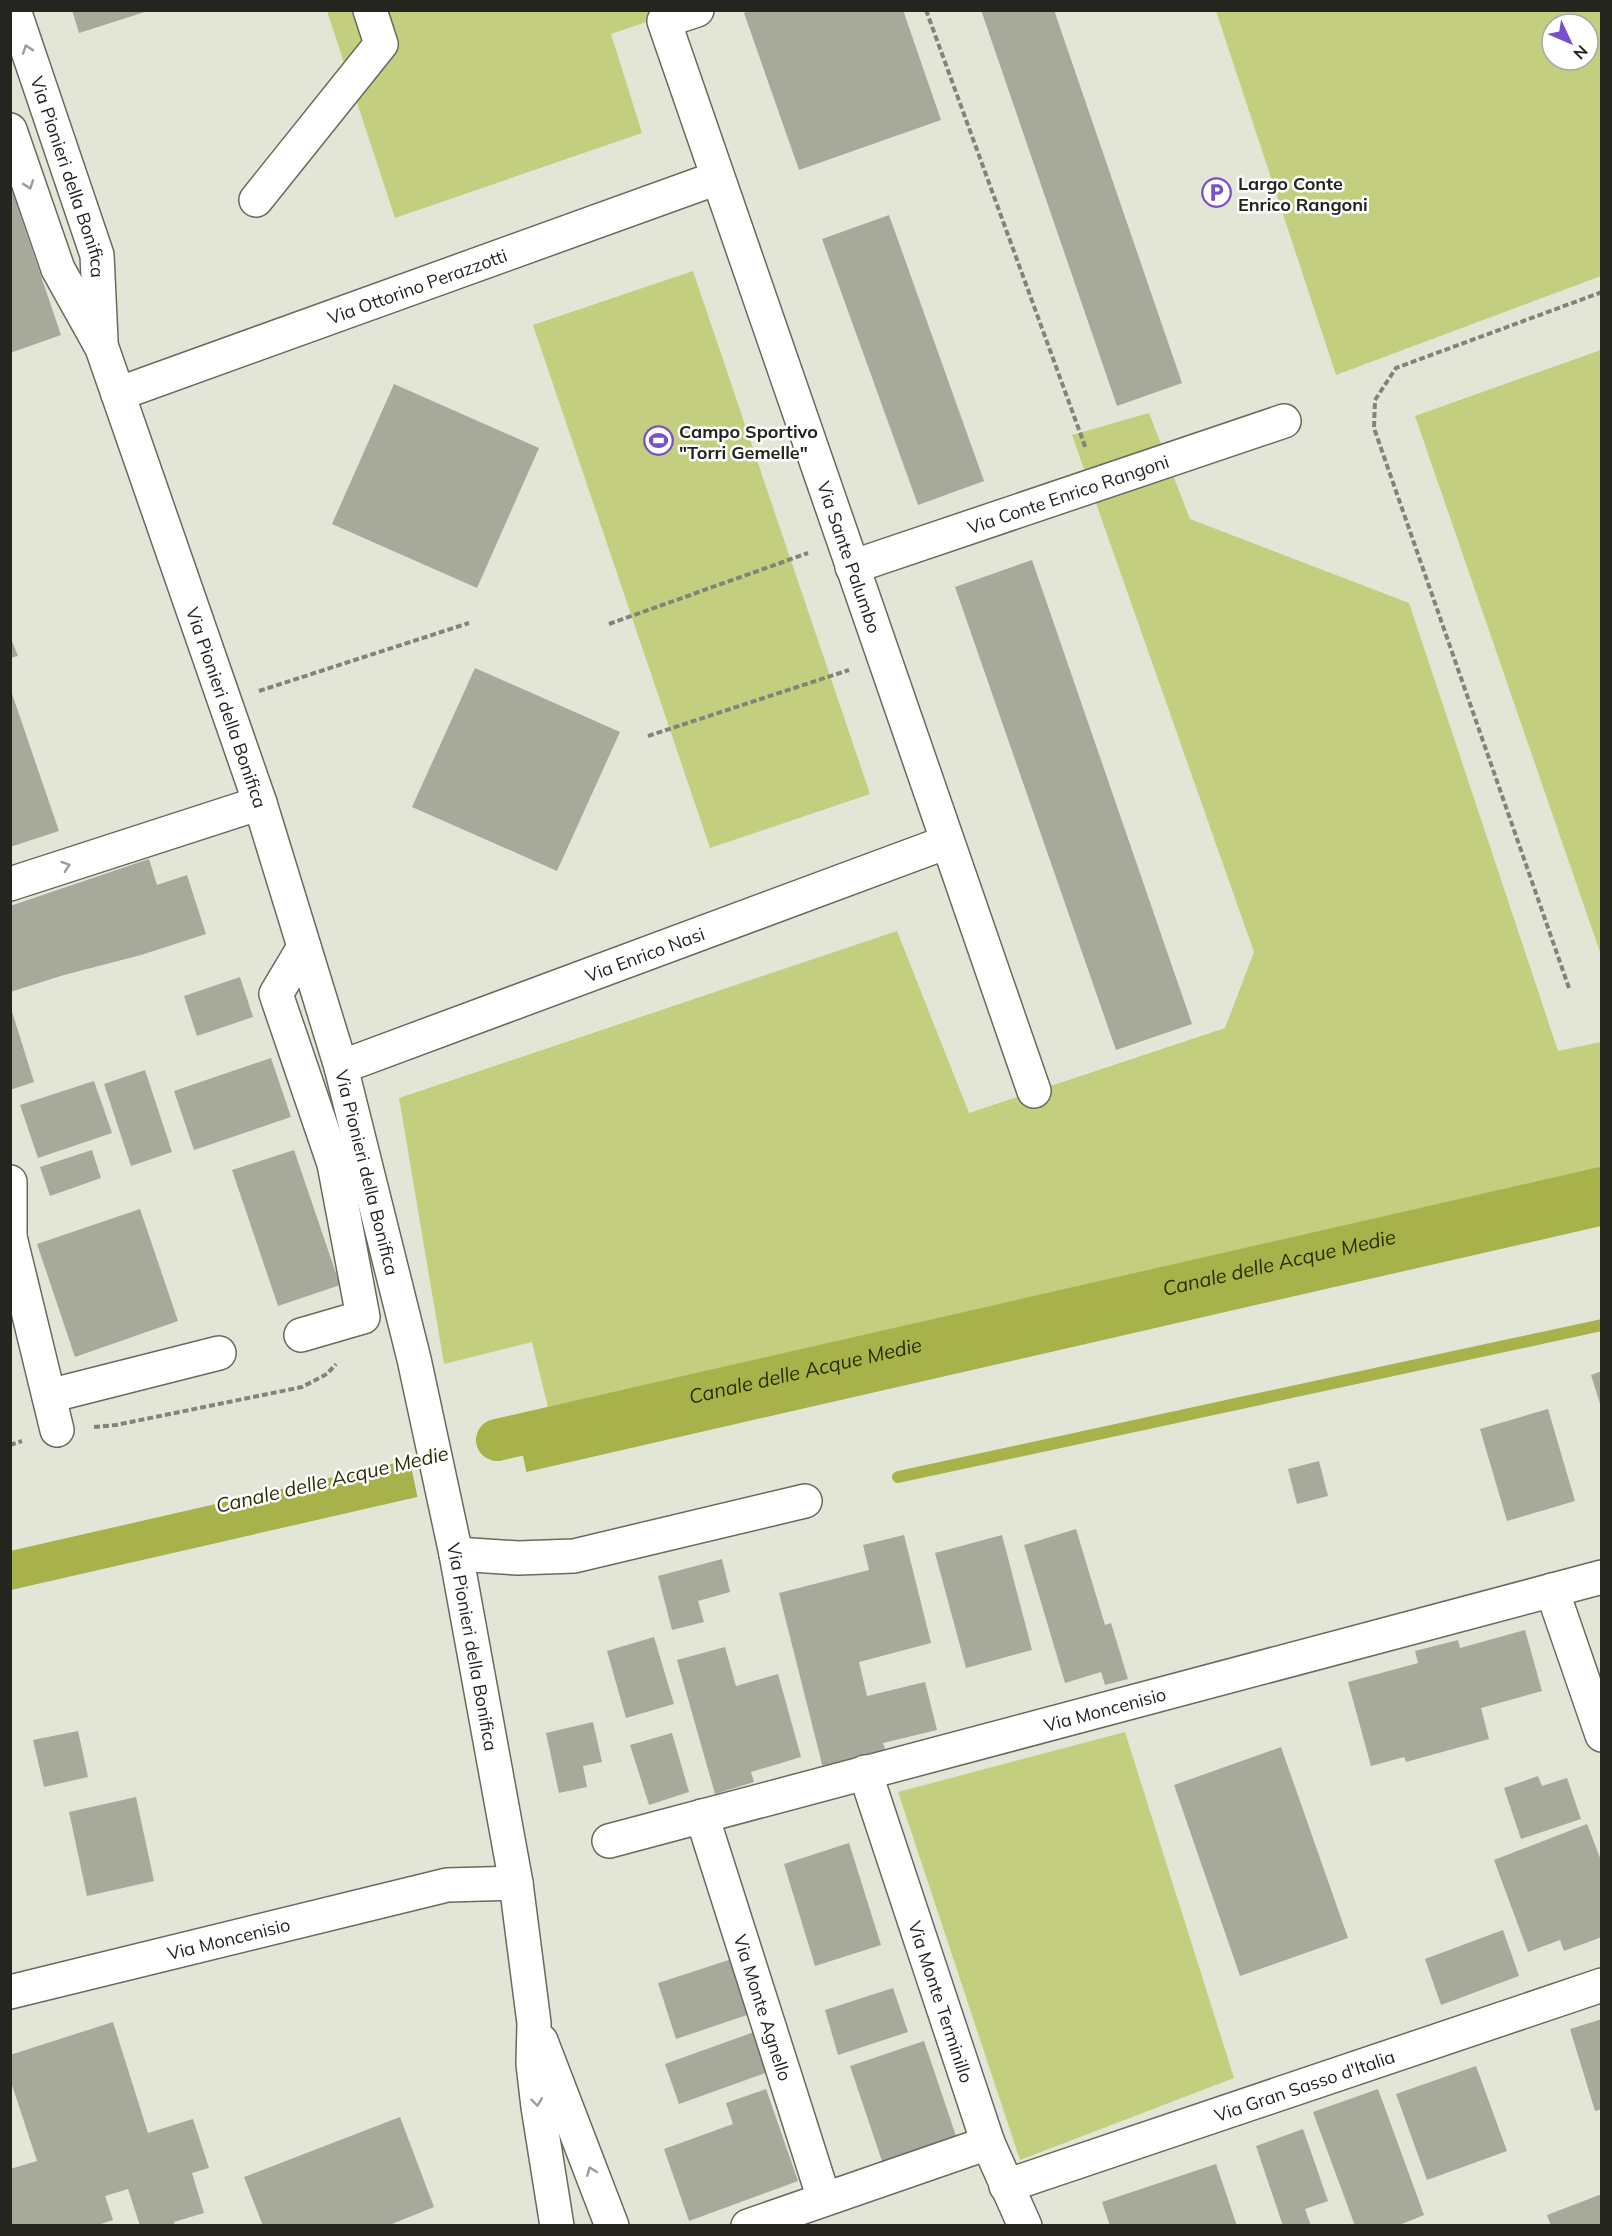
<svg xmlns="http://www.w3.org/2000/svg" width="1612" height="2236" viewBox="0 0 1612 2236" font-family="Mulish,sans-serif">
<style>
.green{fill:#c3ce7e;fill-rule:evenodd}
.water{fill:#a7b24b}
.pier{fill:#e3e6d7}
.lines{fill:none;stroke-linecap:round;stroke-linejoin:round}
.stream{stroke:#a7b24b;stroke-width:12}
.canal{stroke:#a7b24b;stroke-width:42}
.building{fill:#a7a99b}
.minor-casing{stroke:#686a5d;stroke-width:36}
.path{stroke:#828479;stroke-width:4;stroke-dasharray:6 3;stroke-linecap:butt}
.minor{stroke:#fff;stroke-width:33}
.oneway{stroke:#9c9d9a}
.labels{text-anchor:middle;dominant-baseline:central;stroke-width:5;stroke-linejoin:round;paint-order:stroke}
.street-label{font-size:18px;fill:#24251f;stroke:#fff}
.poi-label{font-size:18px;font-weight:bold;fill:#24251f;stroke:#fff;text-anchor:start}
.water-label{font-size:20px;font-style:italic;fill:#2a2e02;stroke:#fff}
</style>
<rect width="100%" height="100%" fill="#e3e6d7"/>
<path class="green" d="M327 11H679L611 34 642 133 395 218Z
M1216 11H1601V276L1336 375ZM1552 24H1588V60H1552Z
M693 271 870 794 710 848 533 325Z
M1601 350H1602L1601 955 1415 416Z
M1149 413 1190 519 1409 603 1558 1051 1601 1042V1188L553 1428 532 1342 444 1364 399 1098 897 931 969 1113 1225 1028 1254 952 1072 435Z
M1125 1732 1234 2078 1020 2160 898 1792Z"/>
<path class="water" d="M1601 1188V1226L11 1590 10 1551Z"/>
<path class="pier" d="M518 1432 527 1475 418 1499 409 1457Z"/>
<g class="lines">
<path class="stream" d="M898 1477 1602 1325"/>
<path class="canal" id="s1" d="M497 1440 1602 1188"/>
</g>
<path class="building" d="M72 10H148V11L79 33Z
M750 10H903L941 120 799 170 744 13Z
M981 10H1054L1182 383 1117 406Z
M10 185 61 335 10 353Z
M889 215 984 481 918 505 822 239Z
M394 384 539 448 477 588 332 524Z
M1032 560 1192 1024 1116 1050 955 587Z
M10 636 18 656 10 658Z
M475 668 620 732 557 871 412 807Z
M10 688 59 831 10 847Z
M149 859 157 885 187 875 206 934 141 955 64 975 10 992V906Z
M240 977 253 1017 197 1036 184 996Z
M10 1005 34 1082 10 1090Z
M271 1058 291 1117 194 1150 174 1091Z
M145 1070 172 1152 131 1166 104 1084Z
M94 1081 112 1133 38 1158 20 1105Z
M92 1150 101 1178 50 1196 40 1167Z
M294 1150 340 1285 278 1306 232 1170Z
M140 1209 178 1321 75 1357 37 1244Z
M1602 1371V1407H1601L1591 1375Z
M1548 1409 1575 1501 1507 1521 1480 1429Z
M1319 1461 1328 1496 1297 1504 1288 1469Z
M1076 1529 1105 1625 1111 1623 1128 1679 1105 1685 1101 1672 1065 1683 1024 1545Z
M904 1535 931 1643 859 1662 867 1696 925 1682 937 1730 883 1743 886 1752 823 1768 779 1593 869 1570 863 1545Z
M1002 1535 1032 1650 966 1668 935 1553Z
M722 1559 730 1592 698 1601 704 1622 672 1630 658 1576Z
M1525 1630 1542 1691 1481 1708 1489 1739 1406 1762 1404 1757 1371 1766 1348 1682 1418 1663 1415 1651 1458 1640 1460 1648Z
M654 1637 674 1704 626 1718 607 1651Z
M725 1647 736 1686 778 1674 801 1757 751 1772 754 1782 715 1794 677 1660Z
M593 1722 602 1762 583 1766 587 1787 559 1793 546 1733Z
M78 1731 88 1777 44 1787 33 1740Z
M672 1733 689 1792 649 1805 630 1745Z
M1281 1747 1348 1938 1240 1976 1174 1785Z
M1538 1776 1542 1786 1567 1778 1581 1819 1521 1839 1504 1788Z
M136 1797 154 1881 87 1896 69 1812Z
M1587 1824 1602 1863V1937L1564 1951 1560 1940 1528 1952 1494 1860Z
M849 1843 881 1945 815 1966 784 1864Z
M1503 1930 1519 1976 1441 2005 1425 1959Z
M735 1958 753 2013 676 2039 658 1983Z
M893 1988 908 2032 838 2055 825 2010Z
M1602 2019V2109L1595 2111 1570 2029Z
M113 2022 148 2133 193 2119 209 2168 192 2173 204 2213 174 2222 175 2226H140L128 2189 105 2196 113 2220 95 2226H10V2169L37 2161 10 2079V2055Z
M754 2032 768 2072 679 2104 665 2064Z
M924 2041 958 2142 884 2167 850 2066Z
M1476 2066 1507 2151 1427 2180 1396 2094Z
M766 2089 798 2181 689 2221 664 2149 733 2124 726 2103Z
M1378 2089 1424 2215 1397 2226H1355L1313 2112Z
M400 2117 434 2207 387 2226H263L244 2177Z
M1303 2129 1328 2201 1305 2209 1311 2226H1283L1256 2146Z
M1216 2164 1237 2226H1110L1102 2202Z
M1602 2194V2226H1551L1547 2215Z"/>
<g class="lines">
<defs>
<g id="minor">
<path id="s2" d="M14 10 97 255 101 340"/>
<path id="s3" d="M697 10 664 21 1034 1091"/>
<path id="s4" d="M10 130 58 269 102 348 260 803 341 1067 414 1359 456 1554 516 1883 534 2023 533 2064 538 2107 557 2226"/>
<path d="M256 200 381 44 370 10"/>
<path id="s5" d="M118 394 717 178"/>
<path id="s6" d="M852 567 1284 421"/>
<path d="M10 884 260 803"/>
<path id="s7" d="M341 1067 947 842"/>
<path d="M10 1182V1235"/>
<path d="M10 1237 57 1430"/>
<path d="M301 1335 363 1317 334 1164 276 994 304 947"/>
<path d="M49 1396 219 1353"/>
<path d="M456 1554 518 1558 574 1556 805 1501"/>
<path d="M1552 1590 1602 1735"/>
<path id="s8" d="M865 1772 988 2143 1025 2226"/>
<path id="s9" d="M702 1816 824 2199"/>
<path id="s10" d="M609 1841 1602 1577"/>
<path id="s11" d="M10 1992 447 1885 516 1883"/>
<path d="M541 2041 612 2226"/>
<path id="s12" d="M1006 2186 1602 1985"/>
<path d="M748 2226 988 2143"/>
</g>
</defs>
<use href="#minor" class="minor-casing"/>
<path class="path" d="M926 10 1086 449
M609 624 808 553
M259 691 469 623
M648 736 849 670
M1569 988 1374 428 1375 400 1396 368 1602 292
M94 1427 116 1425 302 1387 327 1374 336 1364
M10 1445 22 1441"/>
<use href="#minor" class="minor"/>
</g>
<defs><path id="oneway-chevron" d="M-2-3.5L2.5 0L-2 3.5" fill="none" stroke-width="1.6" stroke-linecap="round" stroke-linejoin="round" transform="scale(1.5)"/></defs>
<g class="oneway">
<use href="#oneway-chevron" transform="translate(27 49) rotate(-109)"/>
<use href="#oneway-chevron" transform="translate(29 185) rotate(71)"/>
<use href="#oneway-chevron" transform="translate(66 866) rotate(-18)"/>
<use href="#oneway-chevron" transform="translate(537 2102) rotate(83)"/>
<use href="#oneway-chevron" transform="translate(591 2171) rotate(-111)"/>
</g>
<defs>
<symbol id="parking-ring" viewBox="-11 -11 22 22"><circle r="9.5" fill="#fff" stroke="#7850ca" stroke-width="1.5"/><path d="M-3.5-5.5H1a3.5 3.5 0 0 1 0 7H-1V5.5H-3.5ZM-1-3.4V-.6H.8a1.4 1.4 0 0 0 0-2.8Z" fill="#7850ca"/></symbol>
<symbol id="stadium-ring" viewBox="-11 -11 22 22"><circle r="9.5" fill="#fff" stroke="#7850ca" stroke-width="1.5"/><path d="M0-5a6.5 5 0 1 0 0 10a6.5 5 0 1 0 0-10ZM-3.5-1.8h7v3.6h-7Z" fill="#7850ca"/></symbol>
</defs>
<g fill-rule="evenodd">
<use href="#parking-ring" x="1200" y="176" width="33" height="33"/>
<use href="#stadium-ring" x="642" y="424" width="33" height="33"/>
</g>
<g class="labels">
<g class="street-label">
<text stroke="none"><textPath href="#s2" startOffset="176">Via Pionieri della Bonifica</textPath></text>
<text stroke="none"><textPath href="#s5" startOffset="318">Via Ottorino Perazzotti</textPath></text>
<text stroke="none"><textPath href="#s6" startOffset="228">Via Conte Enrico Rangoni</textPath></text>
<text stroke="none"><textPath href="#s3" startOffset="602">Via Sante Palumbo</textPath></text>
<text stroke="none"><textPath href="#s4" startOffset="618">Via Pionieri della Bonifica</textPath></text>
<text stroke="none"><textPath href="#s7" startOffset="324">Via Enrico Nasi</textPath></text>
<text stroke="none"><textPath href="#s4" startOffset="1104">Via Pionieri della Bonifica</textPath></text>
<text stroke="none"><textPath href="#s4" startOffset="1590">Via Pionieri della Bonifica</textPath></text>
<text stroke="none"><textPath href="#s10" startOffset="513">Via Moncenisio</textPath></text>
<text stroke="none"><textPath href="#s11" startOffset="225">Via Moncenisio</textPath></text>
<text stroke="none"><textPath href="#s8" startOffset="242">Via Monte Terminillo</textPath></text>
<text stroke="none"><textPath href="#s9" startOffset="201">Via Monte Agnello</textPath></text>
<text stroke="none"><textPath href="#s12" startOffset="315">Via Gran Sasso d'Italia</textPath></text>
</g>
<g class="poi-label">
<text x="1238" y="183">Largo Conte<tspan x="1238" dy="21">Enrico Rangoni</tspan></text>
<text x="679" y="431">Campo Sportivo<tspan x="679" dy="21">"Torri Gemelle"</tspan></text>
</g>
<g class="water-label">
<text stroke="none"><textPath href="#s1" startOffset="802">Canale delle Acque Medie</textPath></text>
<text stroke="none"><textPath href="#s1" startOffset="316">Canale delle Acque Medie</textPath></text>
<text transform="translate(332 1479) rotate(-13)">Canale delle Acque Medie</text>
</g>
</g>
<rect width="1612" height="2236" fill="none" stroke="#24251f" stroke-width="24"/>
<g transform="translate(1570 42) rotate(134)"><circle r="28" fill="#ffffff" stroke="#a7a8a5" stroke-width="1.5"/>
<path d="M0-4.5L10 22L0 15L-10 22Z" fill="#7850ca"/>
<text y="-9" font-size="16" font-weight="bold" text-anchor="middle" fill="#24251f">N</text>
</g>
</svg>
